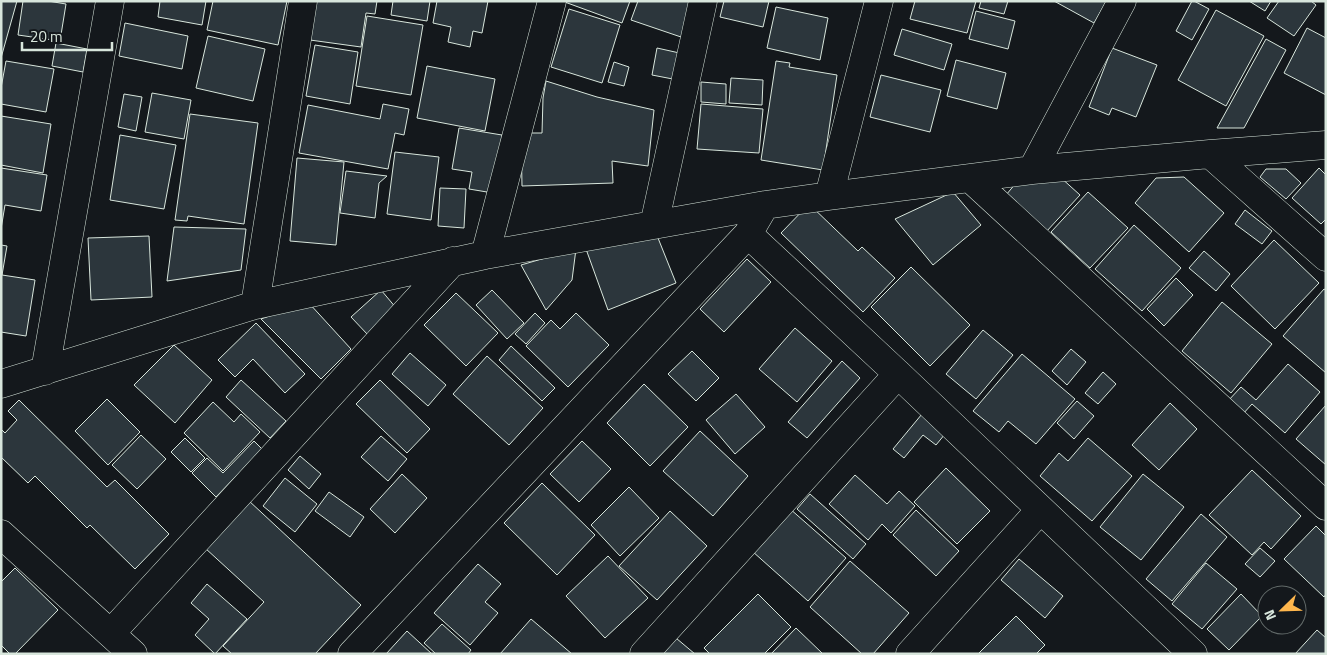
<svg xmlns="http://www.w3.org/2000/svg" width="1327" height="655" viewBox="0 0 1327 655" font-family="'Titillium Web',sans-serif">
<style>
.building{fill:#2c363c;stroke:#d8e6dc}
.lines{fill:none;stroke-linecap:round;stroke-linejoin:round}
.minor-casing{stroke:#d8e6dc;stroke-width:29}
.minor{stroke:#14181c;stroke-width:28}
</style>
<rect width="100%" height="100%" fill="#14181c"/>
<path class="building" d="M1 1H17L1 58Z
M23 1H48L66 4 60 41 18 35Z
M160 1H206L202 25 158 17Z
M213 1H287L278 45 207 30Z
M316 1H377L375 14 366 13 361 47 310 40Z
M393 1H430L427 21 391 15Z
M437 1H488L482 33 473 31 470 47 448 42 451 27 433 23Z
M562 1H630L622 23Z
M638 1H693L681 37 631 20Z
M724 1H769L763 27 720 17Z
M915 1H976L967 33 910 19Z
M981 1H1008L1004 14 979 8Z
M1054 1H1104L1106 2 1094 23Z
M1192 1H1194L1209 9 1192 40 1176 31Z
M1249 1H1271L1265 11Z
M1279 1H1311L1316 5 1294 36 1267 18Z
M776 7 828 18 820 60 767 48Z
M569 9 620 25 602 83 551 67Z
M1216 10 1264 36 1226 106 1178 80Z
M976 11 1015 21 1008 49 969 39Z
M367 16 423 25 411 95 356 86Z
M125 23 188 36 182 69 119 56Z
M1307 28 1326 38V95L1284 73Z
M902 29 952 44 944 70 894 55Z
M208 36 265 49 253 101 196 88Z
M1266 39 1286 50 1244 128H1217Z
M56 43 87 49 83 72 52 66Z
M315 45 358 52 350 104 306 96Z
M657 48 684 54 678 80 652 75Z
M1112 48 1157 65 1136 117 1112 108 1109 115 1089 107Z
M956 60 1006 73 997 109 947 96Z
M6 61 54 69 46 112 1 104V88Z
M776 61 790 63 789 67 837 75 823 170 761 160Z
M614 62 629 67 624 86 608 82Z
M427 66 495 79 485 131 417 118Z
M881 75 941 90 930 132 870 117Z
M731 78 763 80 762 105 729 103Z
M546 81 597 97 654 110 648 166 612 161 613 183 522 186 521 133H542L543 98Z
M701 82 726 84V104L701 102Z
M152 93 191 100 184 139 145 132Z
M124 94 142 97 136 131 118 127Z
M383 104 409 109 404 135 395 133 388 169 299 153 308 105 380 119Z
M701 104 763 109 759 153 697 149Z
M190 114 258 123 244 224 188 216 187 221 175 220Z
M1 116 51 124 43 173 1 165Z
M459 128 502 135 493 193 469 189 472 172 452 169Z
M120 135 176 145 164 209 110 200Z
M395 152 439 157 431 220 387 214Z
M297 158 344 162 336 245 290 241Z
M1 168 47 175 41 211 5 205 1 229Z
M1319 168 1326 175V219L1321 224 1292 198Z
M1266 169H1286L1301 183 1286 199 1260 177Z
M346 171 387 176 379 183 375 218 340 213Z
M1059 176 1080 195 1046 232 1006 195 1016 183Z
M1184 177 1224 213 1189 252 1135 203 1156 178Z
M440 188 466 189 464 228 438 226Z
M953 192 981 225 933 265 895 219Z
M1088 192 1128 228 1090 268 1051 232Z
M809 204 858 251 862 247 895 278 863 312 781 233Z
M1245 210 1272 231 1262 244 1235 224Z
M1134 225 1181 268 1142 311 1095 269Z
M174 227 246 229 241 270 167 281Z
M656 233 676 283 608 310 586 249Z
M149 236 152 297 91 300 88 238Z
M1274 240 1319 283 1275 329 1231 286Z
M1 245 7 246 2 275 35 280 26 336 1 332Z
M576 249 572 280 546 310 521 265Z
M1204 251 1230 274 1216 291 1189 268Z
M747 259 771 282 724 332 700 309Z
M911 267 970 325 930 366 871 307Z
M1176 278 1193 295 1164 326 1147 309Z
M1324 289 1326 290V373L1283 336Z
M381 290 397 309 368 335 351 317Z
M492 290 524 323 507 339 476 305Z
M456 293 498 333 466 366 424 325Z
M308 302 351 349 321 379 261 319Z
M1222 302 1272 344 1231 393 1182 351Z
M535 313 545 323 526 344 515 334Z
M576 313 609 345 568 387 526 346 551 320 560 329Z
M256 323 305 374 285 393 253 359 235 377 218 360Z
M795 328 832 361 797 402 759 369Z
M983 330 1013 355 976 399 946 374Z
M174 345 212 380 175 423 134 385Z
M511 346 555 388 542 401 499 360Z
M1071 349 1086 362 1067 385 1052 371Z
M692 351 719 378 696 401 668 374Z
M410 353 446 385 428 406 392 374Z
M1022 354 1075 399 1036 444 1008 421 999 432 973 411Z
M487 356 543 408 509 445 453 394Z
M842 361 860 378 807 438 788 422Z
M1288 364 1320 392 1285 433 1252 404 1242 415 1227 402 1241 387 1256 400Z
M1103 372 1116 384 1098 404 1085 393Z
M241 380 286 421 270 438 226 397Z
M380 380 430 429 407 453 356 404Z
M644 384 688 427 650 466 607 423Z
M736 394 765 427 735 454 706 420Z
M107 399 140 432 108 465 75 431Z
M19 400 107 487 115 480 169 534 135 569 90 525 87 528 35 476 28 483 1 457V429L5 433 17 420 8 411Z
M1077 401 1094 416 1074 439 1057 423Z
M213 402 234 422 241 414 260 432 223 471 184 433Z
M1170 403 1197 429 1159 470 1132 445Z
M1326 405V465L1296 439Z
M922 414 945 434 936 445 923 435 904 458 893 449Z
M700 431 748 476 713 516 663 471Z
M141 435 166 459 137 489 112 465Z
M381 436 407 459 388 481 361 457Z
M185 438 205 458 191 472 171 452Z
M1088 438 1132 476 1092 521 1040 476 1059 453 1068 461Z
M254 441 262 449 216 497 192 473 207 458 223 473Z
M582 441 611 469 579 502 550 474Z
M300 456 321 474 309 489 288 470Z
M946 468 990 511 957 544 914 502Z
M1252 470 1301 516 1271 549 1264 542 1252 555 1209 515Z
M402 474 427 498 395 533 370 509Z
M1143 474 1184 507 1141 560 1100 527Z
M855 475 887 504 899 491 915 506 891 533 882 524 868 540 829 504Z
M285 478 317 504 295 532 263 506Z
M542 483 595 535 557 575 504 523Z
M629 487 659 518 620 556 591 525Z
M329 492 364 517 350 537 315 511Z
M810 494 866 544 853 559 797 509Z
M248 500 361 605 315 654H232L223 646 264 602 205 548Z
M789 508 846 558 808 601 752 551Z
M916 510 959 551 936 576 893 535Z
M670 511 707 546 657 600 619 566Z
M1201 514 1227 537 1172 601 1146 579Z
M1316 526 1326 536V594L1324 597 1284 559Z
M1260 548 1275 561 1260 577 1245 564Z
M608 556 648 598 605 638 566 596Z
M1019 559 1063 596 1045 618 1001 580Z
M850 561 909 613 873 654H862L810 607Z
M1206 563 1237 589 1202 629 1172 604Z
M478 564 501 584 485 602 498 613 470 645 434 613Z
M15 568 58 610 15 654H10L1 645V582Z
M207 584 247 619 215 654 195 635 209 619 191 603Z
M758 594 791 627 764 654H710L704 648Z
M1241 594 1262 616 1229 650 1207 629Z
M1016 616 1045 645 1036 654H978Z
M531 619 572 654H500Z
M442 624 471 650 468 654H436L424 643Z
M796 628 823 654H771Z
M1317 630 1326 638V654H1295Z
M407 631 432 654H386Z
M670 633 695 654H652Z"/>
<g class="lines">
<defs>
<path id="minor" d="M1210 154 1326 257
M1032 170 1122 1
M970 178 1326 506
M829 196 879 1
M765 205 748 234 898 374 1193 654
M654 225 703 1
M485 255 552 1
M255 305 303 1
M45 371 110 1
M1 384 255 305 485 255 765 205 829 196 1032 170 1210 154 1326 145
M1 534 133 654
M111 633 453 261
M352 654 748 234
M644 654 898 374
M910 654 1040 510"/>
</defs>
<use href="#minor" class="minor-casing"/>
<use href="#minor" class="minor"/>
</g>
<rect width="1327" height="655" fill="none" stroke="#d8e6dc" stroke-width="5"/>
<g transform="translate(1282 610) rotate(247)"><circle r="24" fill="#14181c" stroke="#626a69"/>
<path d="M0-4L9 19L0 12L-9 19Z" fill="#ffb74d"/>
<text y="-8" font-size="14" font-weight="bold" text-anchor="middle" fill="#d8e6dc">N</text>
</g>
<path d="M22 42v8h90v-8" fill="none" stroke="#d8e6dc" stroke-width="2.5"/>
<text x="30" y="42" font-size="15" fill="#d8e6dc" stroke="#14181c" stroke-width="4" paint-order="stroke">20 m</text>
</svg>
